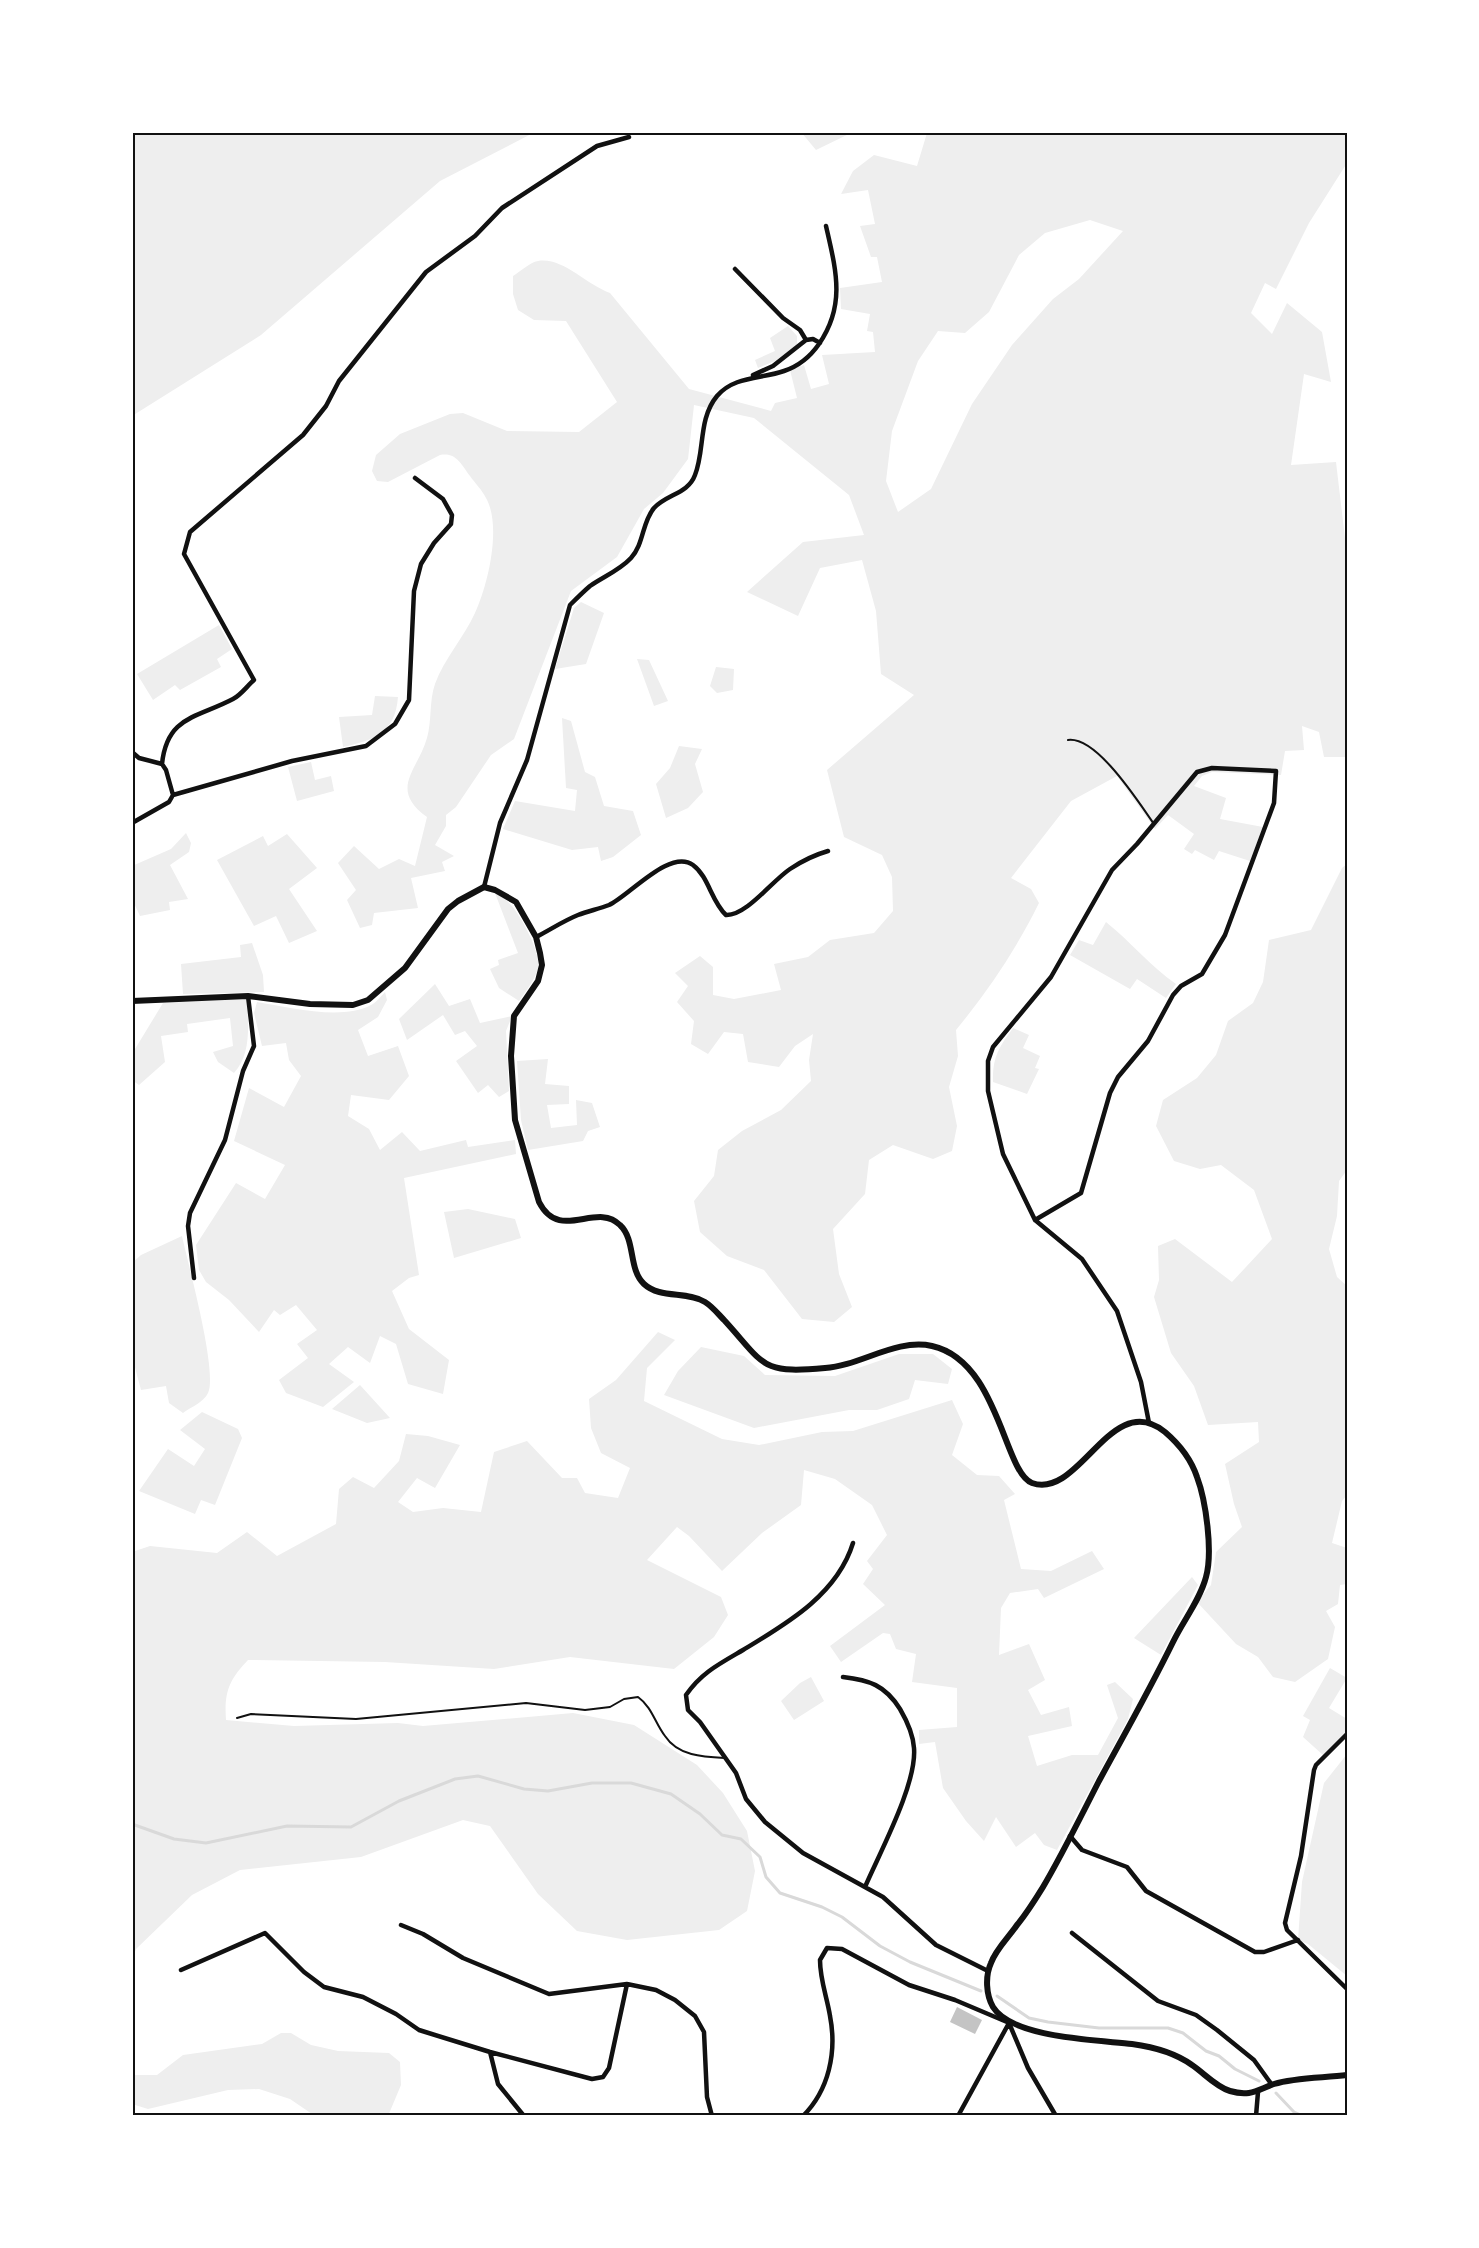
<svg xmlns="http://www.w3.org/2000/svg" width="1479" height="2248" viewBox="0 0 1479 2248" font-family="'Nunito Sans',sans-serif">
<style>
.green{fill:#eee;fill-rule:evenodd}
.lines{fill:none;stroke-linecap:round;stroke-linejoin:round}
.stream{stroke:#d9d9d9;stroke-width:3}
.building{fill:#c4c4c4}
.service{stroke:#111;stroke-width:2}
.minor{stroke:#111;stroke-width:4.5}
.tertiary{stroke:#111;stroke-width:6}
.neatline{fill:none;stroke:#111;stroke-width:2}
</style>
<rect width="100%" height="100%" fill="#fff"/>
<path class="green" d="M132 132H535L440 181 261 335 132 416Z
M801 132H853L816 150Z
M924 132H1347V163L1309 223 1276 289 1265 283 1251 313 1272 334 1287 303 1322 332 1331 382 1304 374 1291 465 1336 462 1347 555V757H1324L1319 732 1302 726 1304 750 1285 751 1281 775 1212 772 1202 776 1194 786 1226 798 1220 819 1263 827 1250 861 1219 851 1214 860 1195 850 1192 854 1184 849 1194 834 1168 815 1155 829 1117 776 1071 801 1011 878 1031 889 1039 903C1017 948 988 991 956 1030L958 1056 949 1087 957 1126 952 1151 933 1159 893 1145 869 1160 865 1194 833 1229 839 1274 852 1307 834 1322 802 1319 764 1270 727 1256 700 1232 694 1201 714 1176 718 1150 742 1131 781 1110 811 1081 809 1060 813 1034 795 1046 779 1067 748 1062 743 1034 724 1032 708 1054 691 1044 694 1021 677 1002 688 986 675 973 700 956 713 967V995L734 999 781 990 774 964 808 957 830 940 874 933 893 911 892 877 882 855 844 837 827 770 914 695 881 674 876 611 862 560 820 568 798 616 747 592 803 542 864 535 849 495 754 418 694 405 688 459 663 493 644 509 617 557 571 591 514 739 491 755 456 807 446 815V826L435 845 454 856 442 862 445 871 411 878 418 908 374 913 372 925 360 928 347 900 356 890 338 863 354 846 379 869 399 859 415 866 427 817C388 789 418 770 427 738 432 721 429 701 435 684 444 659 464 637 475 613 488 585 502 526 486 498 482 490 475 483 470 476 461 464 456 452 440 455L388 482 377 481 372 471 376 455 400 434 450 414 463 413 507 431 579 432 617 402 566 321 534 320 518 310 513 294V276C520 272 530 262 538 261 563 257 585 284 610 293L689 389 771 411 775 403 797 398 790 370 804 365 811 389 829 384 822 355 875 352 873 332 867 331 870 314 841 309 840 288 882 282 877 257H871L860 226 875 224 868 190 841 194 853 171 874 155 917 166 927 133ZM1090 220 1123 231 1079 279 1053 299 1012 345 972 404 931 489 898 512 886 481 892 431 918 361 938 331 965 333 989 312 1019 255 1045 233Z
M788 326 797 336V345L775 361 758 368 755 360 775 351 770 338Z
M581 602 604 613 586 664 555 669 574 608Z
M219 625 232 649 217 659 221 667 180 690 175 685 153 700 137 674Z
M637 659 649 660 668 701 654 706Z
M716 667 734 669 733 690 717 693 710 686Z
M375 696 398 697C395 733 375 740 343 747L339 717 372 715Z
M562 718 571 721 585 772 595 777 604 806 633 811 641 835 613 857 601 861 598 847 572 850 503 829 515 801 575 811 577 790 566 788Z
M679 746 702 749 695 764 703 792 688 808 666 818 656 784 670 768Z
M311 762 315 780 331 776 334 791 297 801 288 767Z
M186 833 191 843 189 852 170 865 188 899 169 902 170 910 140 916 132 899V866L171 849Z
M287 834 317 868 289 889 317 931 289 943 276 916 254 926 217 860 263 836 268 846Z
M1347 864V1170L1339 1181 1337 1216 1329 1249 1337 1277 1347 1286V1495L1342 1501 1332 1543 1347 1548V1584L1340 1585 1338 1604 1326 1611 1335 1627 1328 1659 1295 1682 1273 1677 1258 1657 1236 1644 1197 1602 1211 1585 1216 1552 1242 1527 1234 1504 1225 1464 1259 1442 1258 1422 1208 1425 1194 1386 1171 1353 1154 1297 1159 1280 1158 1246 1175 1239 1232 1282 1272 1239 1254 1190 1221 1165 1200 1169 1174 1161 1156 1126 1163 1100 1197 1078 1216 1055 1228 1021 1253 1003 1263 982 1269 940 1311 930 1342 868Z
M495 893C500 896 506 899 510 904 521 915 541 953 538 968 535 980 526 991 519 1001L499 988 490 969 499 965 498 960 518 953Z
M1106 922C1131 942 1150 966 1176 984L1166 998 1137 979 1130 989 1070 955 1079 940 1093 945Z
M252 943 263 975 264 992 183 994 181 964 241 957 240 945Z
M435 984 449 1006 470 999 480 1023 512 1016 506 1031 509 1091 499 1097 488 1085 478 1093 456 1061 477 1046 465 1031 455 1035 443 1015 407 1040 399 1019Z
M385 992 387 1000 378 1017 358 1030 368 1056 398 1046 409 1076 389 1100 351 1095 348 1116 369 1129 380 1150 402 1132 420 1151 466 1140 468 1147 515 1140 516 1154 404 1178 419 1275 409 1278 392 1291 409 1329 449 1360 443 1394 408 1384 396 1344 380 1336 370 1363 348 1347 329 1364 354 1382 323 1407 286 1393 279 1380 308 1358 297 1344 317 1330 296 1305 280 1315 274 1310 259 1332 229 1300 206 1282 199 1270 196 1245 236 1183 265 1199 285 1165 234 1141 249 1088 284 1107 301 1076 289 1060 286 1043 262 1046 254 1013 257 1002C288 1007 342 1021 371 1005 376 1003 381 996 385 992Z
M247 999C248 1024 252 1053 234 1073L218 1062 213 1052 233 1046 230 1018 187 1024 188 1032 161 1036 165 1062 139 1085 132 1080V1054L163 1003Z
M1013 1028 1029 1035 1023 1048 1040 1056 1035 1068 1039 1069 1027 1094 993 1082C992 1058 999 1047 1013 1028Z
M548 1059 545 1084 569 1086V1104L547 1105 551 1128 577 1125 576 1100 592 1103 600 1127 588 1131 583 1141 528 1150 521 1120 517 1061Z
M468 1209 515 1219 521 1238 454 1258 444 1212Z
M182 1236C188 1264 218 1372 208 1393 204 1402 191 1407 183 1413L169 1403 166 1386 141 1390 132 1356V1263L141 1255Z
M658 1332 675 1340 647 1368 644 1401 722 1439 759 1445 822 1432 853 1431 952 1400 963 1424 952 1455 977 1475 999 1476 1015 1494 1004 1500 1021 1569 1051 1571 1092 1551 1104 1569 1044 1598 1038 1589 1010 1593 1001 1608 999 1655 1029 1644 1045 1680 1028 1690 1041 1715 1069 1707 1072 1726 1028 1736 1037 1766 1072 1755H1098L1118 1718 1107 1685 1115 1682 1133 1699 1128 1719 1057 1850 1044 1845 1035 1833 1016 1847 996 1817 984 1841 966 1821 943 1788 935 1742 919 1744V1730L957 1727V1688L912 1682 916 1654 896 1649 890 1634 883 1633 841 1662 830 1646 885 1605 863 1584 873 1569 867 1561 887 1535 872 1505 835 1479 804 1470 801 1505 762 1533 722 1571 689 1536 677 1527 647 1560 721 1597 728 1615 714 1637 674 1669 570 1657 494 1669 385 1662 248 1660C229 1680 224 1692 226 1720L294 1726 398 1723 423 1726 573 1713 634 1725 697 1765 723 1793 747 1831 755 1871 747 1911 719 1930 627 1940 577 1931 538 1894 490 1826 463 1820 361 1857 240 1870 192 1895 136 1949 132 1959V1552L150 1546 217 1553 247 1532 277 1556 336 1524 339 1489 353 1477 374 1488 399 1461 406 1434 428 1436 460 1445 435 1488 417 1478 398 1502 413 1512 443 1508 481 1512 494 1452 527 1441 562 1478H577L585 1493 618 1498 630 1468 601 1453 591 1428 589 1399 616 1380Z
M701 1347 744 1356 765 1375 835 1376 899 1354H933L952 1369 948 1384 915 1380 909 1399 877 1410H849L754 1428 664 1395 678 1371Z
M360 1385 390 1418 367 1423 332 1409Z
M202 1412 238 1429 242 1438 215 1505 201 1500 195 1514 139 1491 168 1449 194 1466 205 1449 180 1430Z
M1192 1577 1198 1585 1161 1655 1134 1638Z
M1330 1668 1347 1678 1329 1708 1347 1719V1731L1323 1755 1303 1737 1310 1720 1303 1716Z
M811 1677 824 1701 794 1720 781 1701 800 1683Z
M1347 1754V1976L1308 1944 1298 1940 1302 1882 1324 1783Z
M281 2033H291L311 2045 338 2051 389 2053 400 2062 401 2085 388 2116H315L290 2099 259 2089 228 2090 148 2109 132 2104V2075H157L183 2055 262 2044Z"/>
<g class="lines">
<path class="stream" d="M132 1824 174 1839 206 1843 287 1826 351 1827 399 1801 455 1779 478 1776 524 1789 548 1791 592 1783H631L671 1794 700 1814 722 1835 741 1839 760 1857 766 1877 780 1893 822 1907 842 1917 880 1946 910 1962 981 1991
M997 1996 1029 2018 1048 2022 1099 2028H1168L1183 2033 1206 2051 1219 2056 1235 2069 1259 2081
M1276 2093 1294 2112 1303 2116"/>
</g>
<path class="building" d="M957 2007 982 2020 975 2034 950 2022Z"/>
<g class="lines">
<path class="service" d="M1068 740C1097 736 1139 803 1154 824
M237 1718 251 1714 356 1719 526 1703 585 1710 610 1707 624 1699 638 1697C652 1707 655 1723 665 1736 678 1756 703 1757 725 1758"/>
<path class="minor" d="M735 269 783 318 800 330 806 340
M753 375 773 366 806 340 813 339 820 343
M132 752 139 758 162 764
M173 795 166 770 162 764C167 716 197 718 233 699 241 695 247 686 254 680L184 554 190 532 303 435 326 406 339 381 426 272 475 236 502 208 597 146 629 137
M132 823 169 802 173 795 292 761 366 746 395 724 409 700 414 591 421 564 434 543 451 524 452 515 443 499 415 478
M484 887 500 823 527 760 570 605C576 599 583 592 590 586 603 577 620 570 631 558 644 544 642 522 654 508 667 494 688 494 695 475 705 450 698 419 717 396 734 376 761 379 784 371 799 366 810 357 819 344 846 305 836 270 826 226
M536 937C550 930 563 921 578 915 588 911 599 909 609 905 629 896 670 848 693 865 709 877 711 901 726 915 746 916 772 881 790 869 802 861 814 855 828 851
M1035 1220 1081 1193 1110 1093 1118 1077 1148 1041 1173 995 1181 986 1202 974 1225 935 1274 803 1276 771 1212 768 1197 772 1137 844 1112 870 1051 977 993 1047 988 1061V1091L1003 1154 1035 1220 1082 1259 1117 1311 1141 1382 1149 1423
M194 1278 188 1226 190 1213 225 1140 243 1071 254 1046 248 996
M853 1543C837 1595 786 1624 743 1650 719 1664 701 1673 686 1695L688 1710 700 1722 736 1773 746 1799 765 1822 803 1853 883 1897 936 1945 988 1971
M843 1677C869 1680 885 1685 900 1709 907 1721 913 1733 914 1748 917 1784 880 1852 865 1887
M1347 1734 1316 1765 1314 1770 1301 1856 1285 1923 1287 1930 1347 1989
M1070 1836 1082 1850 1127 1867 1146 1891 1255 1952H1264L1298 1940
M401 1925 423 1934 463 1958 549 1994 627 1984 656 1990 675 2000 695 2016 704 2032 707 2097 712 2116
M1072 1933 1158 2001 1196 2015 1217 2030 1254 2060 1272 2085
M181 1970 265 1933 304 1972 324 1987 363 1997 396 2014 419 2030 490 2052 592 2079 603 2077 609 2068 627 1984
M1009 2023 1028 2068 1056 2116
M490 2052 498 2084 524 2116
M803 2116C829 2090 837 2052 830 2016 827 1997 820 1980 820 1960L827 1948 842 1949 909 1985 955 2000 1007 2022
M958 2116 1009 2023
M1256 2116 1258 2092"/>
<path class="tertiary" d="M132 1001 248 996 310 1004 353 1005 368 1000 405 968 448 909 458 901 484 887 495 890 516 902 536 937 540 953 542 965 538 981 514 1016 511 1056 515 1120 539 1202C560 1243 596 1201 620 1225 636 1240 628 1269 644 1284 660 1299 687 1291 705 1302 713 1307 719 1315 725 1321 765 1365 760 1374 825 1368 860 1366 896 1338 932 1346 999 1361 1004 1473 1032 1483 1080 1500 1111 1388 1165 1432 1179 1444 1191 1459 1197 1477 1206 1501 1213 1552 1206 1577 1200 1600 1183 1621 1173 1642 1150 1689 1124 1735 1099 1781 1081 1816 1063 1853 1043 1887 1035 1900 1027 1913 1017 1925 1009 1937 996 1949 991 1963 985 1976 986 1995 993 2007 1012 2038 1097 2040 1132 2044 1154 2047 1174 2052 1192 2065 1204 2073 1216 2087 1230 2091 1250 2097 1257 2090 1274 2084 1296 2077 1324 2078 1347 2075"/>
</g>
<rect width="1479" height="2248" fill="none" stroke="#ffffff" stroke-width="267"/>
<rect x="134" y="134" width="1212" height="1980" class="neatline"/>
</svg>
